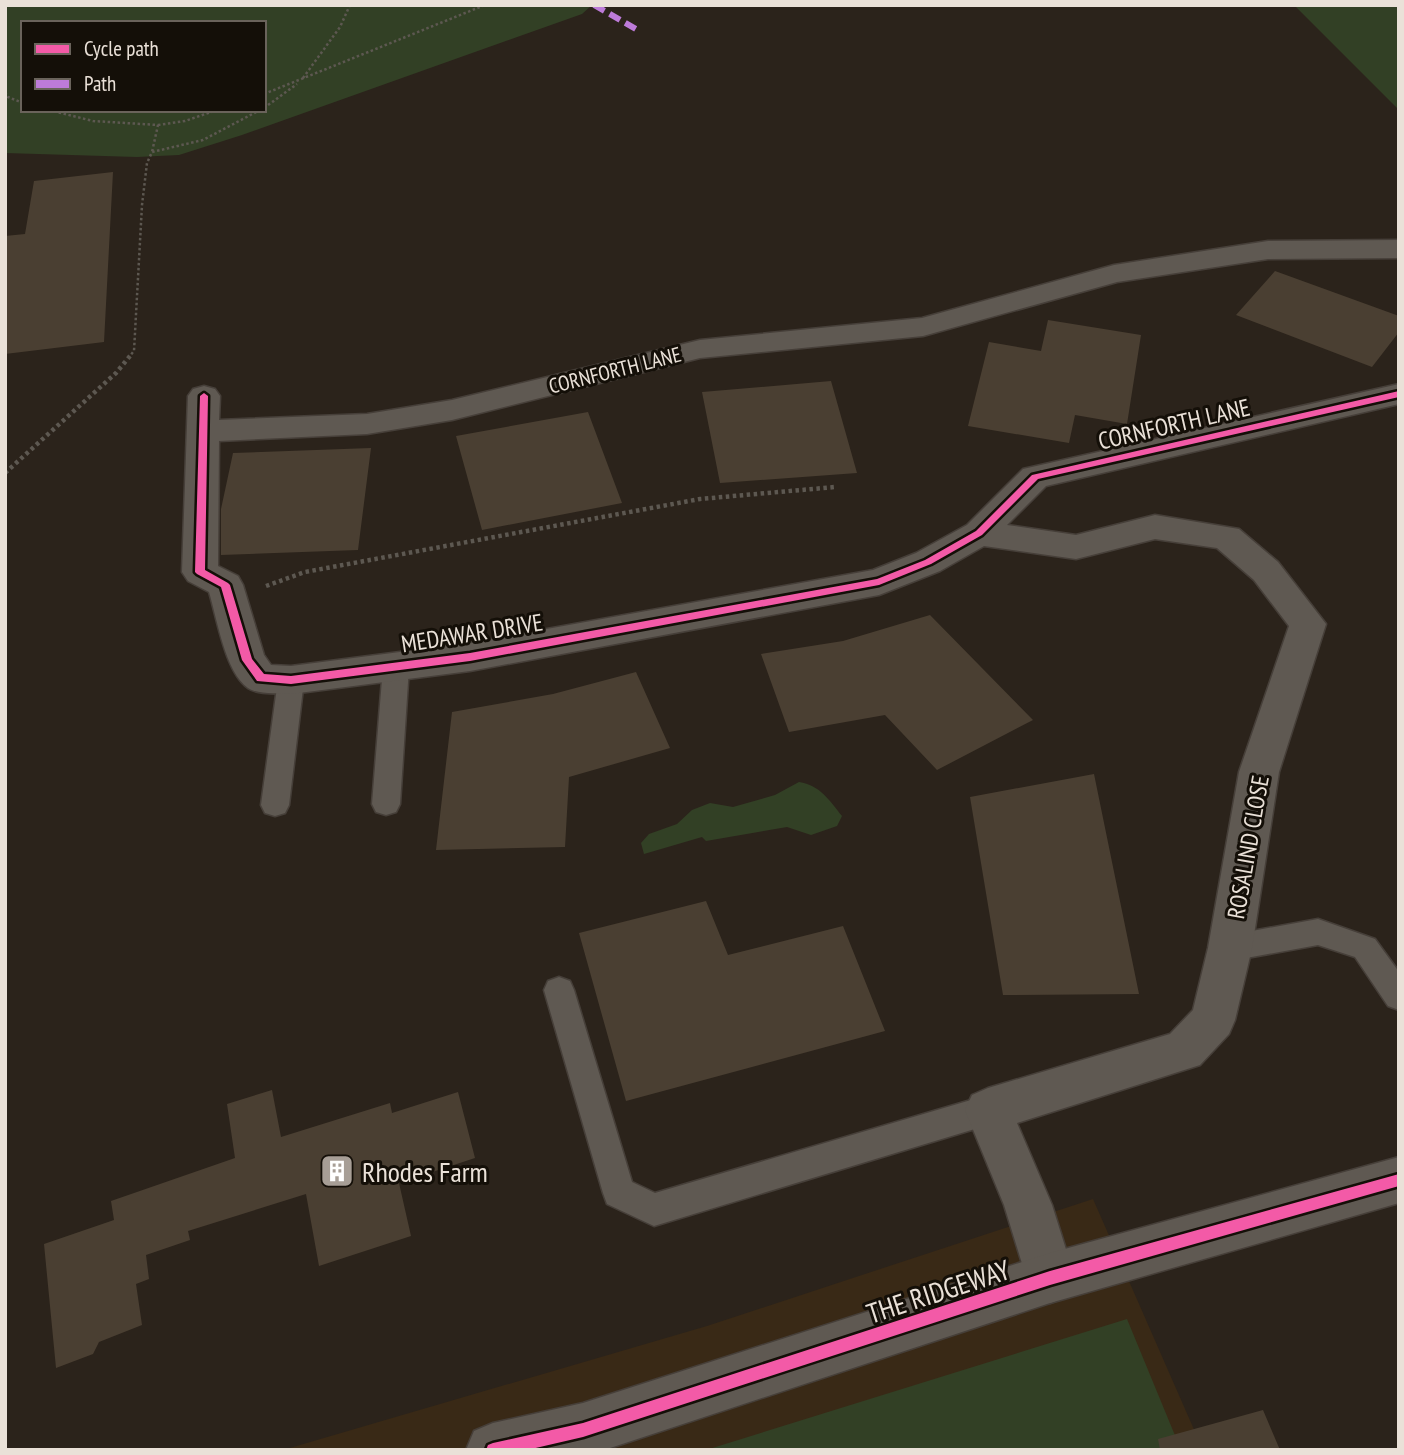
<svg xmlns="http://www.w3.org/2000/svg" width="1404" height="1455" viewBox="0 0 1404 1455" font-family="'PT Sans Narrow',sans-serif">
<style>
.built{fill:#392916}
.green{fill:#324025;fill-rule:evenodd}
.building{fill:#4a3f32}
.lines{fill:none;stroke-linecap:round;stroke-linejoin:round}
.service-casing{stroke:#463f39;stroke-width:3}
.minor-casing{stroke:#463f39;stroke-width:3}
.secondary-casing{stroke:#463f39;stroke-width:3}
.path-far1{stroke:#5d5851;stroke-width:2.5;stroke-dasharray:2.5 2.5;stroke-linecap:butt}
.path{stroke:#5d5851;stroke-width:4.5;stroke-dasharray:3.5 3.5;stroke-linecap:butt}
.service{fill:#5f5952;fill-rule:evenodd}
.minor{fill:#5f5952;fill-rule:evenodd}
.secondary{fill:#5f5952;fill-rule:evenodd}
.quiet{stroke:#bd7bd9;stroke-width:6;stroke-dasharray:12 6;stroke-linecap:butt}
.cycleway-casing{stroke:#140f08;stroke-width:5}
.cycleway{fill:#f35aa7;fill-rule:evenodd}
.labels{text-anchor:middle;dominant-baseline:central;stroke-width:6;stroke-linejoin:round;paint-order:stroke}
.far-street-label{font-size:21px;fill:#eae1d8;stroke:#140f08}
.street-label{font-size:24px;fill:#eae1d8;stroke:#140f08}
.near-poi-label{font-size:28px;fill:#eae1d8;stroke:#140f08;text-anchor:start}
.near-street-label{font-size:28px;fill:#eae1d8;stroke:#140f08}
</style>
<rect width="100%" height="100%" fill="#2b231b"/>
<path class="built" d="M1093 1199 1203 1450H283L707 1326Z"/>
<path class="green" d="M5 5H592L582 14 242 135 179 155 137 157 5 153ZM23 23H264V110H23Z
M1294 5H1399V110Z
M799 782C820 785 830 801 842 816L837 826 811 835 787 827 706 841 702 837 644 854 641 843 649 834 677 824 692 810 710 803 733 807 775 795Z
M1127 1319 1181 1450H706Z"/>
<path class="building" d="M113 172 104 342 5 354V236L25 234 34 181Z
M1275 271 1399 316V332L1372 367 1236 315Z
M1048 320 1141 335 1127 424 1075 415 1069 443 968 426 989 342 1041 351Z
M831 381 857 473 720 483 702 392Z
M588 412 622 503 482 530 456 436Z
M371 448 358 550 221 555V509L233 453Z
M930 615 1033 720 937 770 885 715 789 732 761 654 843 641Z
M636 672 670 748 569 777 565 847 436 850 452 712 553 694Z
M1094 774 1139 994 1003 995 970 797Z
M706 901 728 955 843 926 885 1031 626 1101 579 933Z
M272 1090 281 1137 390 1103 392 1113 458 1092 475 1158 399 1183 411 1236 319 1266 306 1194 188 1231 190 1240 146 1255 149 1279 136 1284 142 1325 99 1342 93 1354 56 1368 44 1244 114 1220 111 1201 235 1158 227 1104Z
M1263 1410 1280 1450H1160L1158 1439Z"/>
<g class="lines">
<defs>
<path id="service" d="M396 657 405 660 409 667 400 804 396 812 386 815 376 812 372 804 383 667 387 660Z
M291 670 300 673 304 680 289 805 285 813 275 816 265 813 261 805 278 680 282 673Z
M1318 919 1375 939 1399 972V1010L1388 1006 1355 957 1318 945 1230 961 1220 957 1215 948 1220 939 1230 935Z
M559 977 570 981 574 990 632 1182 655 1193 988 1095 999 1099 1004 1110 999 1121 988 1125 654 1226 607 1204 603 1193 544 990 548 981Z"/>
<path id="minor" d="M1399 240V258L1268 259 1117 282 923 336 700 358 452 420 367 434 219 441 218 566 238 576 243 585 264 655 271 665 291 666 470 643 873 570 916 553 967 525 1023 469 1399 384V404L1046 486 1007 525 1076 535 1155 515 1239 529 1278 562 1326 624 1279 772 1252 948 1235 1020 1229 1034 1200 1065 1017 1123 1052 1205 1075 1278 1068 1296 1050 1303 1032 1296 1004 1205 965 1110 972 1095 988 1088 1170 1034 1193 1010 1208 948 1239 772 1289 626 1254 580 1217 548 1155 539 1076 559 984 546 940 571 879 595 470 671 291 694C279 693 258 695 248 688 225 672 217 618 209 592L188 581 182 572 188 396 193 389 204 386 215 389 220 396 219 420 367 414 452 400 700 340 922 318 1114 265 1268 241Z"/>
<path id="secondary" d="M1399 1157V1203L1050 1303 604 1450H466L474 1431 493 1423 583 1403 1050 1253Z"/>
</defs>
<use href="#service" class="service-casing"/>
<use href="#minor" class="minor-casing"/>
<use href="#secondary" class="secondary-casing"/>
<path class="path-far1" d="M303 78 340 27 350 5
M5 92 8 97 23 103
M264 94 485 5
M264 108 297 84
M49 110 93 121 158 125 152 152
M158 125 185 121 217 110
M128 358 134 351 142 205 147 163 152 152 203 140 260 110"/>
<path class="path" d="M5 473 116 373 130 356
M266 586 305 572 700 499 835 487"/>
<use href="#service" class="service"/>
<use href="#minor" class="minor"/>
<use href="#secondary" class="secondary"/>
<path class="quiet" d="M594 5 636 29"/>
<defs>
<path id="cycleway" d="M1399 391V397L1038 479 982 535 931 564 879 585 470 661 291 684 257 681 242 660 221 587 197 574 195 572 200 396 204 393 208 396 205 570 228 583 230 585 252 659 264 674 291 676 470 653 877 579 925 560 976 531 1032 475Z
M1399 1174V1186L1050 1285 583 1437 527 1450H486L488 1445 493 1443 583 1423 1050 1271Z"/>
</defs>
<use href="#cycleway" class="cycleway-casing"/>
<use href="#cycleway" class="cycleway"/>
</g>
<defs>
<symbol id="building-square" viewBox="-11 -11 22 22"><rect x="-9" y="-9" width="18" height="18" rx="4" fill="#a79e96" stroke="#140f08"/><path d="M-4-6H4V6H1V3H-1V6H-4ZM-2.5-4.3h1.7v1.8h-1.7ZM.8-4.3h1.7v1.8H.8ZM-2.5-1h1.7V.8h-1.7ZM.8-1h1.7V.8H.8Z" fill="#fff"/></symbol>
</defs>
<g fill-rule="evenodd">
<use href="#building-square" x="318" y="1152" width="38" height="38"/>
</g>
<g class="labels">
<g class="far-street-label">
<text transform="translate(615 370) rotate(-14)">CORNFORTH LANE</text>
</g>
<g class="street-label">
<text transform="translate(1174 424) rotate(-13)">CORNFORTH LANE</text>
<text transform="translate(472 633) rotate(-9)">MEDAWAR DRIVE</text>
<text transform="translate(1248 847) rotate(-80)">ROSALIND CLOSE</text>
</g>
<g class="near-poi-label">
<text x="362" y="1171">Rhodes Farm</text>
</g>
<g class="near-street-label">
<text transform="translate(938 1291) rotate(-18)">THE RIDGEWAY</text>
</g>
</g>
<rect width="1404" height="1455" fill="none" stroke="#eae1d8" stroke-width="14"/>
<rect x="21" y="21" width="245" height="91" fill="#140f08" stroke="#6a635b" stroke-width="2"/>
<rect x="35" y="44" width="35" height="10" fill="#f35aa7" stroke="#6a635b" stroke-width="2"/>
<text x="84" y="56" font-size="21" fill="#eae1d8">Cycle path</text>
<rect x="35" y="79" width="35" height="10" fill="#bd7bd9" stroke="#6a635b" stroke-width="2"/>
<text x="84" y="91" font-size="21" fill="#eae1d8">Path</text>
</svg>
